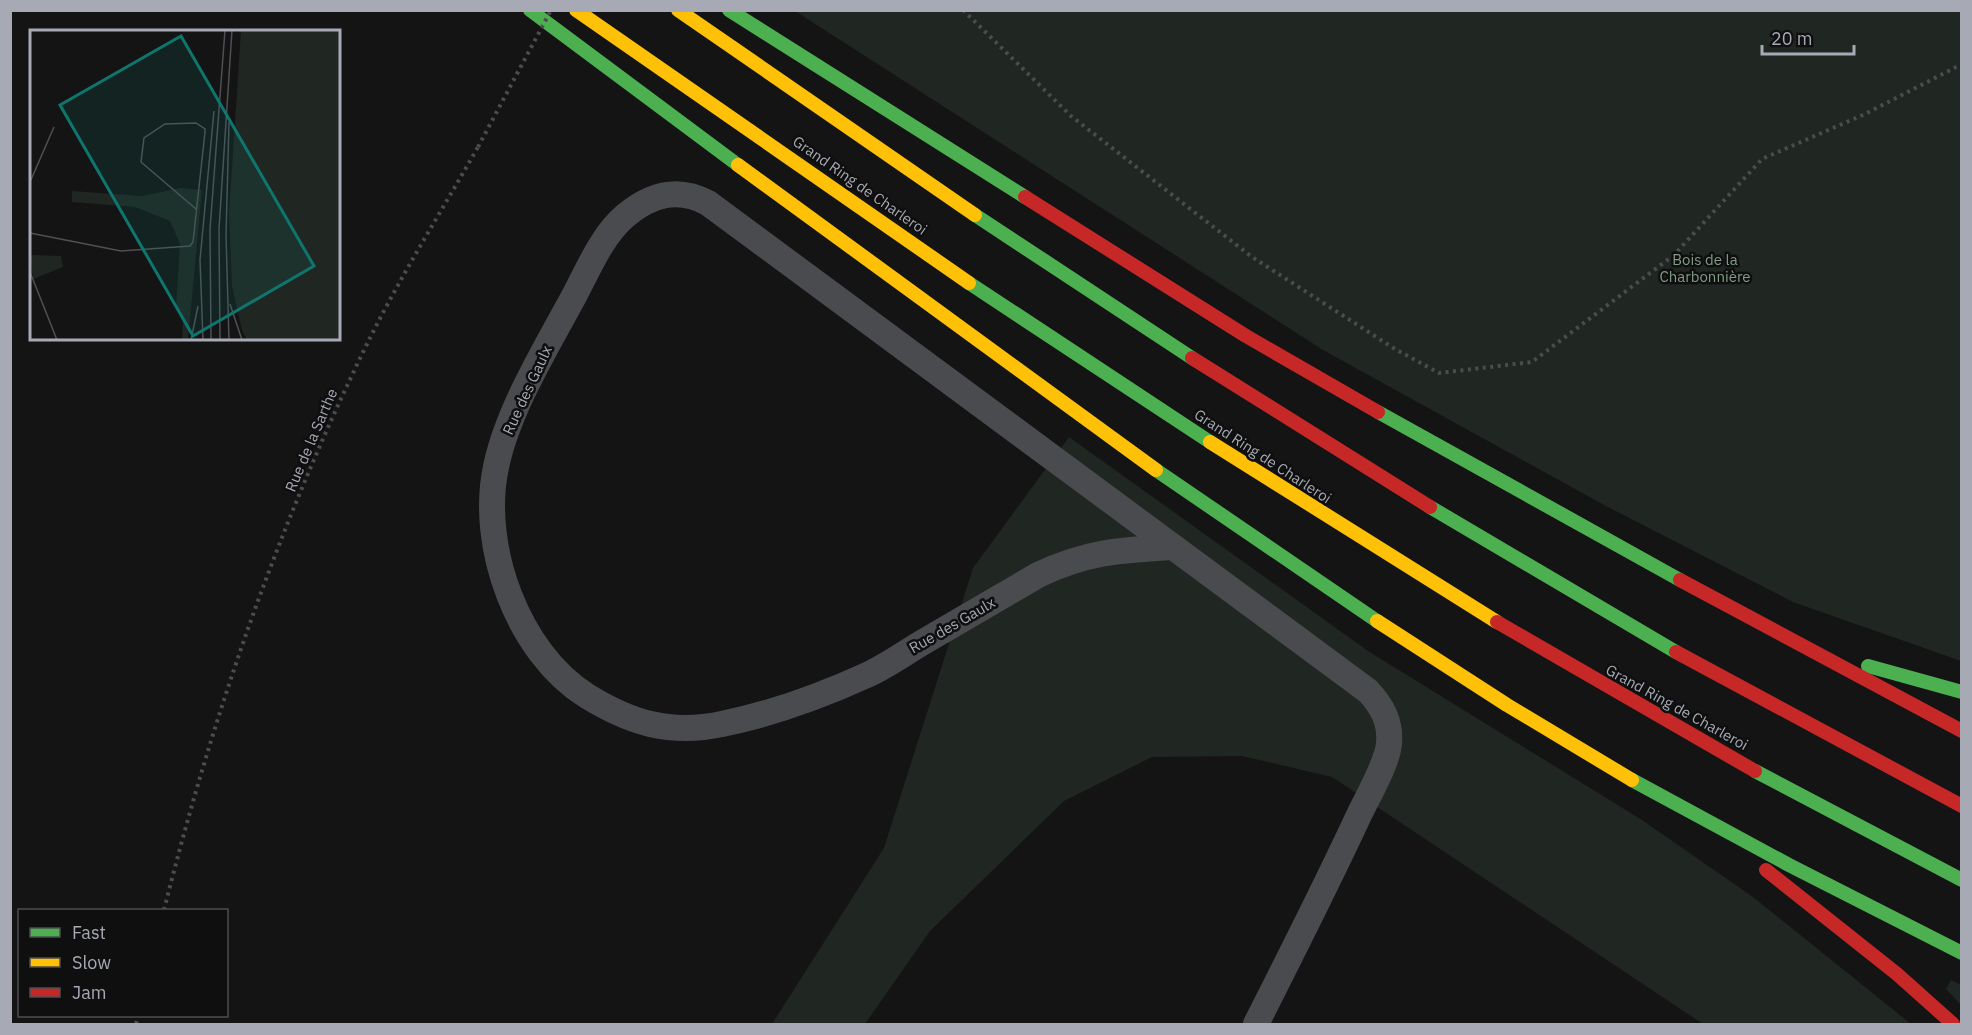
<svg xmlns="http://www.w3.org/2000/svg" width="1972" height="1035" viewBox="0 0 1972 1035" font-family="'IBM Plex Sans',sans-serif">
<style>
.green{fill:#202622}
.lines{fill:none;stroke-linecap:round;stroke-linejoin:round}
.path{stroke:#4c4c4f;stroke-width:4;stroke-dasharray:3 4.5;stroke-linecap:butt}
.street{stroke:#4a4b4e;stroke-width:26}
.fast{stroke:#4caf50;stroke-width:14}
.slow{stroke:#ffc107;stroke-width:14}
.jam{stroke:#c62828;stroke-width:14}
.path-bridge{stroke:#4c4c4f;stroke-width:4;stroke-dasharray:3 4.5;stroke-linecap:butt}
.labels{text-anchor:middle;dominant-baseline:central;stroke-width:5;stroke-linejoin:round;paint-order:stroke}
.street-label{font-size:15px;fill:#a7aab4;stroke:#0f0f10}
.park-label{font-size:15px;fill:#809c85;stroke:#0f0f10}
.inset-road{fill:none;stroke:#4f5055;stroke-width:1.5}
.view{fill:#0f766e;fill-opacity:0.15;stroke:#0f766e;stroke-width:3}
.inset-edge{fill:none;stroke:#a7aab4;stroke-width:3}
</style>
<rect width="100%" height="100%" fill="#141415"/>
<path class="green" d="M795 11H1961V661L1793 602 1604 505 1323 350Z
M1069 437 1368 651 1642 820 1753 897 1911 1024H1703L1332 777 1242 756 1152 757 1064 801 930 931 865 1024H772L884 848 973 568Z
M1951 980 1961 985V1005L1946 989Z"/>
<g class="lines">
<path class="path" d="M963 10 1071 116 1252 257 1395 349 1439 373 1532 362 1674 255 1762 159 1865 114 1962 64
M164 910C213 714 278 526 367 344 400 277 441 212 478 147
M136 1024 138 1016"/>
<path class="street" d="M1172 547C1119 550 1086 552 1038 575 1000 597 963 619 925 641 906 652 887 666 867 675 821 696 771 714 722 724 670 735 631 723 587 696 518 653 479 546 496 467 507 413 542 355 568 307 585 278 599 238 625 216 651 194 678 187 708 203L1368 691C1382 706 1391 722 1389 744 1387 764 1368 796 1359 815 1326 886 1291 955 1256 1024"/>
<path class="fast" d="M530 10 738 165
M729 10 1025 197
M975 215 1192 358
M969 283 1210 442
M1378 412 1680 580
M1156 470 1377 621
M1430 507 1676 652
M1868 666 1962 692
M1755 771 1962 880
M1632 780 1789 865 1962 953"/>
<path class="slow" d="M576 10 969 283
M678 10 975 215
M738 165 1156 470
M1210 442 1497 622
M1377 621 1507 705 1632 780"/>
<path class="jam" d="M1025 197 1246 336 1378 412
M1192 358 1430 507
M1680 580 1962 731
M1497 622 1755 771
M1676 652 1962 806
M1766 870 1897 974 1953 1024"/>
<path class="path-bridge" d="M478 147 551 10"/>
</g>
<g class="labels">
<g class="street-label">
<text transform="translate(860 185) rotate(35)">Grand Ring de Charleroi</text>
<text transform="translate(527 390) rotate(-65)">Rue des Gaulx</text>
<text transform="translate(311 440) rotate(-67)">Rue de la Sarthe</text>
<text transform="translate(1263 456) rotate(33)">Grand Ring de Charleroi</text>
<text transform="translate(952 625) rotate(-30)">Rue des Gaulx</text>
<text transform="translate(1677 707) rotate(29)">Grand Ring de Charleroi</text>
</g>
<g class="park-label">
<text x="1705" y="259">Bois de la<tspan x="1705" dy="17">Charbonnière</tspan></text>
</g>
</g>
<g transform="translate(30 30)">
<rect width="310" height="310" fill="#141415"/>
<path d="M211 0H310V310H217L212 300 202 256 199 184ZM150 158 172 160 158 310H152L153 287 146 277 150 214 140 191 105 177 42 172V161L112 166ZM0 225 31 226 33 237 3 249Z" fill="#202622"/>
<path class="inset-road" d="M199 92 196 205 199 310M0 152 24 97M0 203 91 221 160 216 163 212 175 102V99L166 93 135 94 114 108 111 132 166 179M0 242 27 310M200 274 212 310M161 310 168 276M173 310 170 230 184 81M181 310 180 199 195 0M190 310 189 199 202 0"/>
<path class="view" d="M151 6 284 236 163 306 30 75Z"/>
<rect width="310" height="310" class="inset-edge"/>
</g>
<rect width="1972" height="1035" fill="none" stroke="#a7aab4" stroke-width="24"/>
<rect x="18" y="909" width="210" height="108" fill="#0f0f10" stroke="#4c4d52" stroke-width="1.5"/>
<rect x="30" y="928" width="30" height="9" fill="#4caf50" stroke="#4c4d52" stroke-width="1.5"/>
<text x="72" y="939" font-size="18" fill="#a7aab4">Fast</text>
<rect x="30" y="958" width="30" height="9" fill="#ffc107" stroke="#4c4d52" stroke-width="1.5"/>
<text x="72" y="969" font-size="18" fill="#a7aab4">Slow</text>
<rect x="30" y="988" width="30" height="9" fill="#c62828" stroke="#4c4d52" stroke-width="1.5"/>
<text x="72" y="999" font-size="18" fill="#a7aab4">Jam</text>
<path d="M1762 45v9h92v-9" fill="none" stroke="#a7aab4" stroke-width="3"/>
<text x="1771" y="45" font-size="18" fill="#a7aab4" stroke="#0f0f10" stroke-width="4.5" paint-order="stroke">20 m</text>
</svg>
